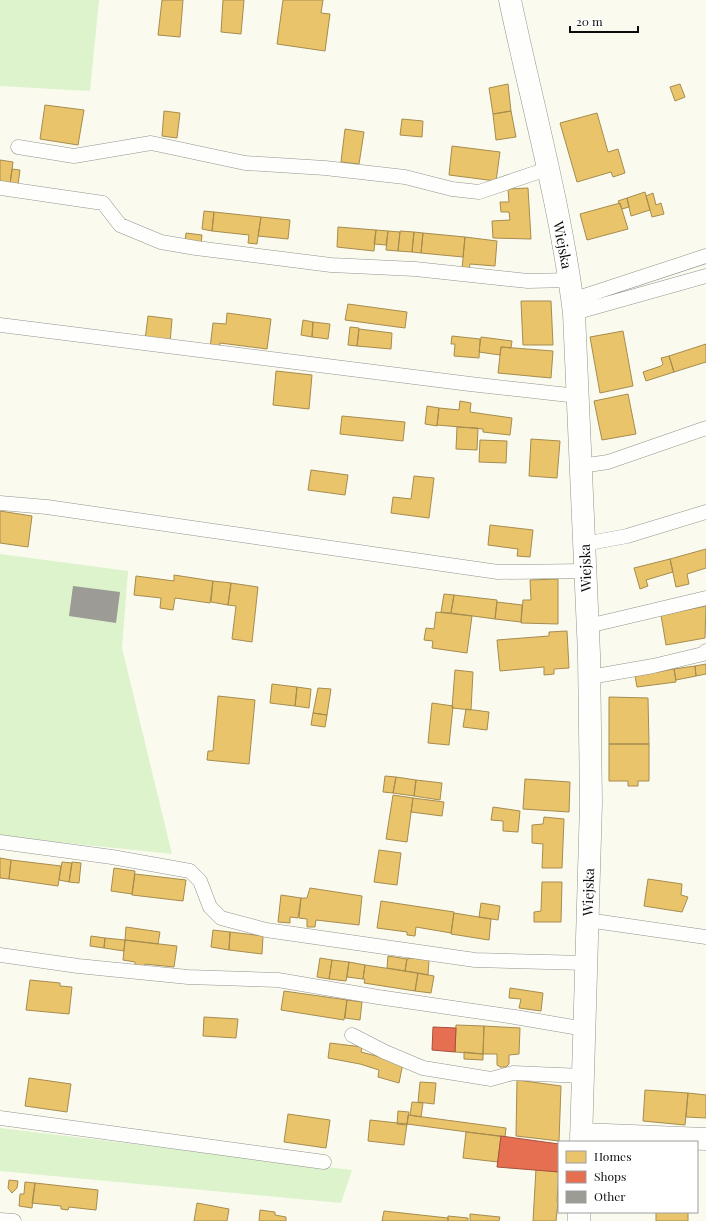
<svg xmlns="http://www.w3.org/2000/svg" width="706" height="1221" viewBox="0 0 706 1221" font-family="'Playfair Display',serif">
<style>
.green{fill:#dcf3cc}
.homes{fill:#e9c46a;stroke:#a68c4e}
.shops{fill:#e76f51;stroke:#a5513c}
.building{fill:#9c9b95}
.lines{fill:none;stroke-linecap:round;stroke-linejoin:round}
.lane-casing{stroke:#93938e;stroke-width:15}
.street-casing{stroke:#93938e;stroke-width:23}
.lane{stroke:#fefefd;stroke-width:14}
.street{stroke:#fefefd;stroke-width:22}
.labels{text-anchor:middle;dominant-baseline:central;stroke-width:4;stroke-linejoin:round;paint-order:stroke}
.street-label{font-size:14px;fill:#0b0b0b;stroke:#fff}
</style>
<rect width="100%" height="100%" fill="#fafaef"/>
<path class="green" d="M0 0H99L90 91 0 86Z
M0 554 128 571 122 648 172 854 0 836Z
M0 1128 352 1170 341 1203 0 1171Z"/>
<path class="homes" d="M162 0H183L180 37 158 35Z
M223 0H244L241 34 221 32Z
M283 0H323L321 13 330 14 325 51 277 44Z
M508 84 511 111 493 114 489 88Z
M680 84 685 97 675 101 670 87Z
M45 105 84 110 78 145 40 139Z
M164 111 180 113 177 138 162 136Z
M511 111 516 137 496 140 493 114Z
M597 113 608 152 618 149 625 173 613 177 611 172 577 182 560 123Z
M402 119 423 121 422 137 400 135Z
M345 129 364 132 359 164 341 162Z
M452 146 500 152 496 181 449 175Z
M0 160 13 162 10 184 0 183Z
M12 169 20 170 18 185 10 184Z
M528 188 531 239 493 238 492 221 510 220 509 212H501L500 202H509L508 189Z
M645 192 650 210 631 216 627 198Z
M653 193 656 205 661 203 664 214 652 217 646 196Z
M627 198 629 207 622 209 618 201Z
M620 203 628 229 587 240 580 214Z
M204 211 214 212 212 231 202 229Z
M214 212 261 217 257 244 248 243 249 235 212 231Z
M261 217 290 220 288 239 258 236Z
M338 227 376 230 374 251 337 247Z
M376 230 388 231 386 245 374 244Z
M388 231 400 232 398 251 386 250Z
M400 231 414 232 412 252 398 251Z
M414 232 423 233 421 253 412 252Z
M186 233 202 235 201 245 185 243Z
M423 233 465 237 463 257 421 253Z
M465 237 497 241 495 266 470 264 469 270 462 269Z
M521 301H551L553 345H523Z
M348 304 407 312 405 328 345 320Z
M227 313 271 319 267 349 220 343 219 349 210 348 213 323 226 324Z
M148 316 172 319 170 343 145 340Z
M303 320 313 322 312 337 301 335Z
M313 322 330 324 328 339 312 337Z
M350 327 359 328 357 346 348 345Z
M359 329 392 333 391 349 357 346Z
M623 331 633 386 600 393 590 337Z
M452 336 480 339 479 358 454 356 455 344H451Z
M481 337 512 341 511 348 501 347 500 355 479 352Z
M706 344V362L674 372 669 356Z
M501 347 553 351 551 378 498 373Z
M669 356 674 372 646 381 643 372 661 366 663 364 661 358Z
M276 371 312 375 309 409 273 405Z
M628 394 636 434 602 440 594 401Z
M460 401 471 403 470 412 512 418 510 435 483 432V429L437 425 439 408 459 410Z
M427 406 439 408 437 426 425 424Z
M342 416 405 422 403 441 340 434Z
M457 427 478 428 477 450 456 449Z
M531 439 560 441 557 478 529 476Z
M480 440 507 441 506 463 479 462Z
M311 470 348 475 345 495 308 490Z
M414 476 434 478 429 518 391 513 393 497 411 499Z
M0 511 32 516 28 547 0 543Z
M490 525 533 530 530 557 517 556 518 549 488 545Z
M706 549V568L687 574 689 584 676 587 670 559Z
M670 559 673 572 646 580 648 586 640 589 634 568Z
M174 575 213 581 210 603 175 598 173 610 160 608 161 598 134 595 136 576 174 581Z
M558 579V624L521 623 523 600H531L530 580Z
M213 581 231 583 228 605 211 602Z
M231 583 258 587 252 642 232 639 236 606 228 605Z
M444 594 454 595 451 613 441 612Z
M454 595 497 600 495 619 451 613Z
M497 602 522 605 521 622 495 619Z
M706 606 705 638 666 645 661 615Z
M436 612 472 616 467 653 432 648 433 641 424 640 426 628 434 629Z
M567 631 569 668 554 669V674L544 675V667L500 671 497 640 549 636V632Z
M706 664V674L696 676 695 666Z
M695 666 696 676 676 680 674 669Z
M674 669 676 682 637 687 635 676Z
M455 670 473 672 471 710 452 708Z
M272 684 297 687 295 706 270 703Z
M297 687 311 689 309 708 295 706Z
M318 688 331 689 327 715 313 713Z
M218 696 255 700 249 764 207 760 208 751H213Z
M609 697 648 698 649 744H609Z
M432 703 453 706 449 745 428 743Z
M466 709 489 712 487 730 463 727Z
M313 713 327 715 325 727 311 725Z
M609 744H649V781H638V786H628V781H609Z
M385 776 396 777 393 793 383 792Z
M396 777 416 780 414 796 393 793Z
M525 779 570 782 569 812 523 809Z
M416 780 442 783 440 800 414 796Z
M393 795 413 798 407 842 386 839Z
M413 798 444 802 442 816 411 812Z
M493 807 520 811 518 832 503 831V821L491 820Z
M544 817 564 819 562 868H542L543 844 532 843V825L543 824Z
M379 850 401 853 397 885 374 882Z
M0 858 11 860 9 879 0 878Z
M11 860 61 866 58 886 9 879Z
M62 862 72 863 69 882 59 880Z
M72 862 81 863 79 883 69 882Z
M114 868 135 871 132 894 111 891Z
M135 874 186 880 183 901 132 895Z
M648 879 682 884 681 895 688 897 682 912 644 906Z
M542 882H562L561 922H534V912L541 911Z
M310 888 362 896 359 925 316 920 315 927H307V919L299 918 301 898H307Z
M281 895 301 898 298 918 290 917V923L278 922Z
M381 901 454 912 451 933 416 927 415 936 407 935V932L377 928Z
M481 903 500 906 498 920 479 917Z
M454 913 491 919 489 940 451 934Z
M126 927 160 932 158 944 125 940Z
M213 930 230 932 229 950 211 947Z
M230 932 263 936 262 954 229 950Z
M91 936 105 938 104 948 90 946Z
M105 938 125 940 124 951 104 948Z
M125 940 177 946 174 967 145 964 144 968 135 967V962L123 960Z
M388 956 407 959 405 971 387 968Z
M320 958 332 960 329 979 317 977Z
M411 958 429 960 428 975 405 971 407 959Z
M332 960 349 962 346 981 329 979Z
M349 962 365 965 363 979 347 977Z
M365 965 418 973 415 991 364 983 365 979H363Z
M418 973 434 976 431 993 415 991Z
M30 980 60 983V986L72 987 69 1014 26 1010Z
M510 988 543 993 541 1011 519 1008 521 999 509 998Z
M284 991 347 1000 344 1020 281 1010Z
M347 1000 362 1002 360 1020 345 1018Z
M204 1017 238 1019 236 1038 203 1036Z
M456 1025 484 1026 483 1054 455 1052Z
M484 1026 520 1028 519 1054 509 1055V1064L506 1067H500L497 1065V1054H483Z
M330 1043 362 1047 361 1052 403 1063 399 1083 378 1077 379 1070 360 1064 328 1058Z
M464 1052 483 1054V1060L464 1059Z
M29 1078 71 1084 67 1112 25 1106Z
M517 1080 561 1086 559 1141 516 1136Z
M420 1082 436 1083 434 1104 418 1102Z
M645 1090 688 1093 685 1125 643 1121Z
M688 1093 706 1095V1118L686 1117Z
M412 1102 423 1103 421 1117 410 1115Z
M398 1111 409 1112 407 1125 397 1124Z
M288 1114 330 1120 326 1148 284 1142Z
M408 1115 506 1128 505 1137 407 1124Z
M370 1120 407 1124 404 1145 368 1141Z
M466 1132 501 1136 498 1162 463 1158Z
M536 1169 559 1172 557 1202H558L556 1221H533Z
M9 1180 18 1181 17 1188 12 1193 8 1188Z
M25 1182 35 1183 32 1208 19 1206 20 1194H24Z
M35 1183 98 1190 96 1210 69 1207 68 1210 61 1209V1206L32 1203Z
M197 1203 229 1209 227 1221H194Z
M260 1210 275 1212V1215L286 1217V1221H259Z
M384 1211 448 1218V1221H382Z
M656 1212H688V1221H656Z
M470 1214 500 1217 499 1221H470Z
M448 1216 468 1218V1221H448Z"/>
<path class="shops" d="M433 1027 456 1028 455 1052 432 1050Z
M501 1136 559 1144V1174V1172L497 1167Z"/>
<path class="building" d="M73 586 120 592 116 623 69 616Z"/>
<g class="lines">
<defs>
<path id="lane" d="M18 147 74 156 151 143 245 163 325 168 405 177 452 189 479 192 547 169
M0 188 103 203 120 225 161 242 196 248 331 265 415 269 528 281 570 280
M572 300 706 256
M574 313 706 276
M0 325 470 384 578 396
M581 466 608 462 706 428
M0 503 47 507 498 572 585 571
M584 544 627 536 706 512
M588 626 706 598
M590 677 653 666 703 654 706 651
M0 842 112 857 190 871 200 881 210 907 221 918 266 930 475 960 586 963
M587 920 706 937
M0 955 78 966 188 977 278 980 378 997 515 1017 585 1029
M352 1035 385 1052 423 1068 491 1079 513 1073 583 1076
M0 1118 324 1162
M0 1220 14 1221"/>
<path id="street" d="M510 0C532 104 561 208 574 313L589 654 591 803 581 1142
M581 1134 706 1139
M579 1221V1212"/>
</defs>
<use href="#lane" class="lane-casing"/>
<use href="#street" class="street-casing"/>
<use href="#lane" class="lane"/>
<use href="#street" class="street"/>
</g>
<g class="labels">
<g class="street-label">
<text transform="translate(563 245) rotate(79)">Wiejska</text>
<text transform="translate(585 568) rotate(-92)">Wiejska</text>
<text transform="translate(588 892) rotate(-88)">Wiejska</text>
</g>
</g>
<rect x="558" y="1141" width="140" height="72" fill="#ffffff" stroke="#9d9d9d"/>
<rect x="566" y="1151" width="20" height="12" fill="#e9c46a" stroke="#9d9d9d"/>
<text x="594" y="1161" font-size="12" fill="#0b0b0b">Homes</text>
<rect x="566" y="1171" width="20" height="12" fill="#e76f51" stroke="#9d9d9d"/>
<text x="594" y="1181" font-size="12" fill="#0b0b0b">Shops</text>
<rect x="566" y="1191" width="20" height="12" fill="#9c9b95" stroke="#9d9d9d"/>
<text x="594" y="1201" font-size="12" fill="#0b0b0b">Other</text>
<path d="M570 26v6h68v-6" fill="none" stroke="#0b0b0b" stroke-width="2"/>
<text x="576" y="26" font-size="12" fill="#0b0b0b" stroke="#ffffff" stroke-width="3" paint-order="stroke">20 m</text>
</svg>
